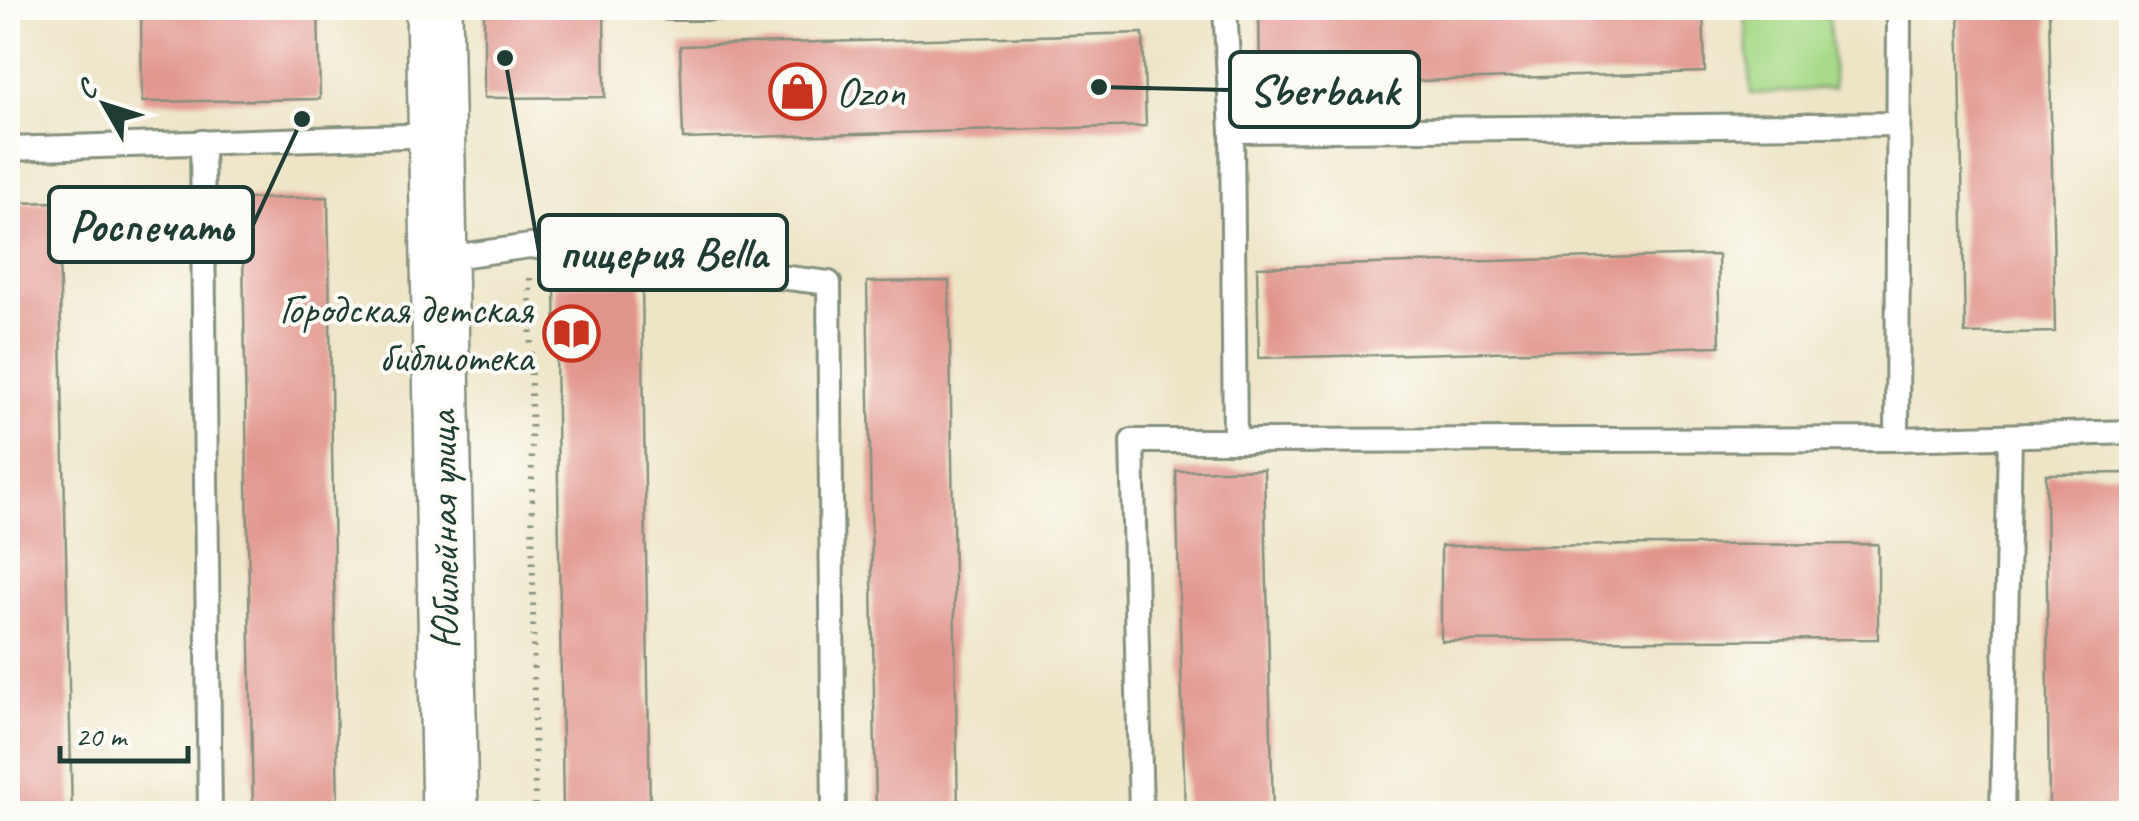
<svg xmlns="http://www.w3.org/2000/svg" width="2139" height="821" viewBox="0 0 2139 821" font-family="Caveat,sans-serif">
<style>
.green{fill:#a8da8a;stroke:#648c5f;stroke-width:2.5}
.building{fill:#e1948c}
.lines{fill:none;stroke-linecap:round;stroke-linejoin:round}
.lane-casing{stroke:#86917e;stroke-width:28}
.secondary-casing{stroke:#86917e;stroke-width:60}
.path{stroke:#86917e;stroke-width:6;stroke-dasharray:2.5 8;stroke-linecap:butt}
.lane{stroke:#fff;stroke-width:22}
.secondary{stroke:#fff;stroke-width:55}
.labels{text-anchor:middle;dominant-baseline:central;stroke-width:8;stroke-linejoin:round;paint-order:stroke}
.poi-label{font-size:42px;fill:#1f3d34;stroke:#fdfcf7;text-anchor:start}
.street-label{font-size:42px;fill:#1f3d34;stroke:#fdfcf7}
.leader{fill:none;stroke:#1f3d34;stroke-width:4}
.callout-dot{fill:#1f3d34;stroke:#fdfcf7;stroke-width:4}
.callout{fill:#fdfcf7;stroke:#1f3d34;stroke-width:4}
.callout-label{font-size:45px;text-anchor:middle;font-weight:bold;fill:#1f3d34}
</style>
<rect width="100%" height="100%" fill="#fdfcf7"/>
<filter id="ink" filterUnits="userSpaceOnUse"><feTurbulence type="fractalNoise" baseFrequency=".01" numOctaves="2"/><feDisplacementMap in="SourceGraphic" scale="20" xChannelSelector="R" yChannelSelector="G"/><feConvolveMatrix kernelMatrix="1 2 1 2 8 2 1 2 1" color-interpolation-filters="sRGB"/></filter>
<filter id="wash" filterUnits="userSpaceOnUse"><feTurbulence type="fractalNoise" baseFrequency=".0048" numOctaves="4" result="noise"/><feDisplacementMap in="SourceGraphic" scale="40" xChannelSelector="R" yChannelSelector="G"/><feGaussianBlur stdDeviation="2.25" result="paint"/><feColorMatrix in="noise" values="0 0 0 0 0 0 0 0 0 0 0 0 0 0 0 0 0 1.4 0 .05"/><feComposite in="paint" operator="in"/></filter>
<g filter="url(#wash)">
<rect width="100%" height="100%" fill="#eee5c7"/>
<path class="green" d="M1745 8H1828L1834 88 1751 94Z"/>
<g id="blocks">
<path class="building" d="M141 8H318L320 99 142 102Z
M484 8H604L605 97 484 98Z
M1259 8H1703L1705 72 1260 86Z
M1959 8H2049L2055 332 1965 334Z
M1143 33 1146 126 683 139 680 46Z
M328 197 338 814H253L242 199Z
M58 202 72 814H8V203Z
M1718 255 1720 346 1259 358 1257 267Z
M949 281 958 814H876L867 282Z
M642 283 650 814H563L555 284Z
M1264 469 1273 814H1185L1176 471Z
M2132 473V814H2049L2046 474Z
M1878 544V639L1441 641V546Z"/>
</g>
</g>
<g filter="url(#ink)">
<use href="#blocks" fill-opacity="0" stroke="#86917e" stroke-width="2.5"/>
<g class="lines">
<defs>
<path id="lane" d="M668 8H717
M1232 131 1898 124
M202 142 210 814
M8 149 436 135
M438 259 530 246 829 283 834 814
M1897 439 1899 8
M1235 441 1897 439 2132 432
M1141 814 1132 441H1235L1232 131 1225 8
M2002 814 2010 437"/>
<path id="secondary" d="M434 8 450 814"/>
</defs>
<use href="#lane" class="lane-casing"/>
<use href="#secondary" class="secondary-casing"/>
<path class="path" d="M530 278 535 814"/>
<use href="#lane" class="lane"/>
<use href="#secondary" class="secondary"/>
</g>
</g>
<defs>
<symbol id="shop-ring" viewBox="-11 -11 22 22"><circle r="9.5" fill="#fdfcf7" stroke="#c8321e" stroke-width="1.5"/><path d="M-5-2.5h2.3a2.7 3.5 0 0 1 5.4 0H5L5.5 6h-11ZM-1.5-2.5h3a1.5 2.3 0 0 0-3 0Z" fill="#c8321e"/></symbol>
<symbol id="library-ring" viewBox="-11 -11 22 22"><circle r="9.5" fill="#fdfcf7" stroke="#c8321e" stroke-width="1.5"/><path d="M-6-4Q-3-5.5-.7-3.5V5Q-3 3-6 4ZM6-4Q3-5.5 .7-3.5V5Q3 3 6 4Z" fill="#c8321e"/></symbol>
</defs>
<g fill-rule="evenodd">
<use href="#shop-ring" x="766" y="60" width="63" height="63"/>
<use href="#library-ring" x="540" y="302" width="63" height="63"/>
</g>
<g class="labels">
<g class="poi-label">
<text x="836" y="92">Ozon</text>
<text x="533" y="309" text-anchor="end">Городская детская<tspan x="533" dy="48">библиотека</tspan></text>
</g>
<g class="street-label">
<text transform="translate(444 530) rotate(-91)">Юбилейная улица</text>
</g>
</g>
<path class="leader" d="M1099 87L1230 90M302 119L253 225M505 58L539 252"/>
<g class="callout-dot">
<circle cx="1099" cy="87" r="10"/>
<circle cx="302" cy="119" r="10"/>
<circle cx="505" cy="58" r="10"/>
</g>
<g class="callout">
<rect x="1230" y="52" width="189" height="75" rx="10"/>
<rect x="49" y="187" width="204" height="75" rx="10"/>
<rect x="539" y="215" width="248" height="75" rx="10"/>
</g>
<g class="callout-label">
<text x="1324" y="105">Sberbank</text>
<text x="151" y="241">Роспечать</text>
<text x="663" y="268">пицерия Bella</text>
</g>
<rect width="2139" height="821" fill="none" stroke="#fdfcf7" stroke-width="40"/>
<g transform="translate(105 105) rotate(309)" stroke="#fdfcf7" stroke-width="8" paint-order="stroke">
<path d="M0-8L18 38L0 25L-18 38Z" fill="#1f3d34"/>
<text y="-15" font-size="28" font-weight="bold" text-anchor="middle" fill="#1f3d34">С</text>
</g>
<path d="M60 746v15h128v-15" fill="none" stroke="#1f3d34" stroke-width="5"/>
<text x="75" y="746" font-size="30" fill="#1f3d34" stroke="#fdfcf7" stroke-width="8" paint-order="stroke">20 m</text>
</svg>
